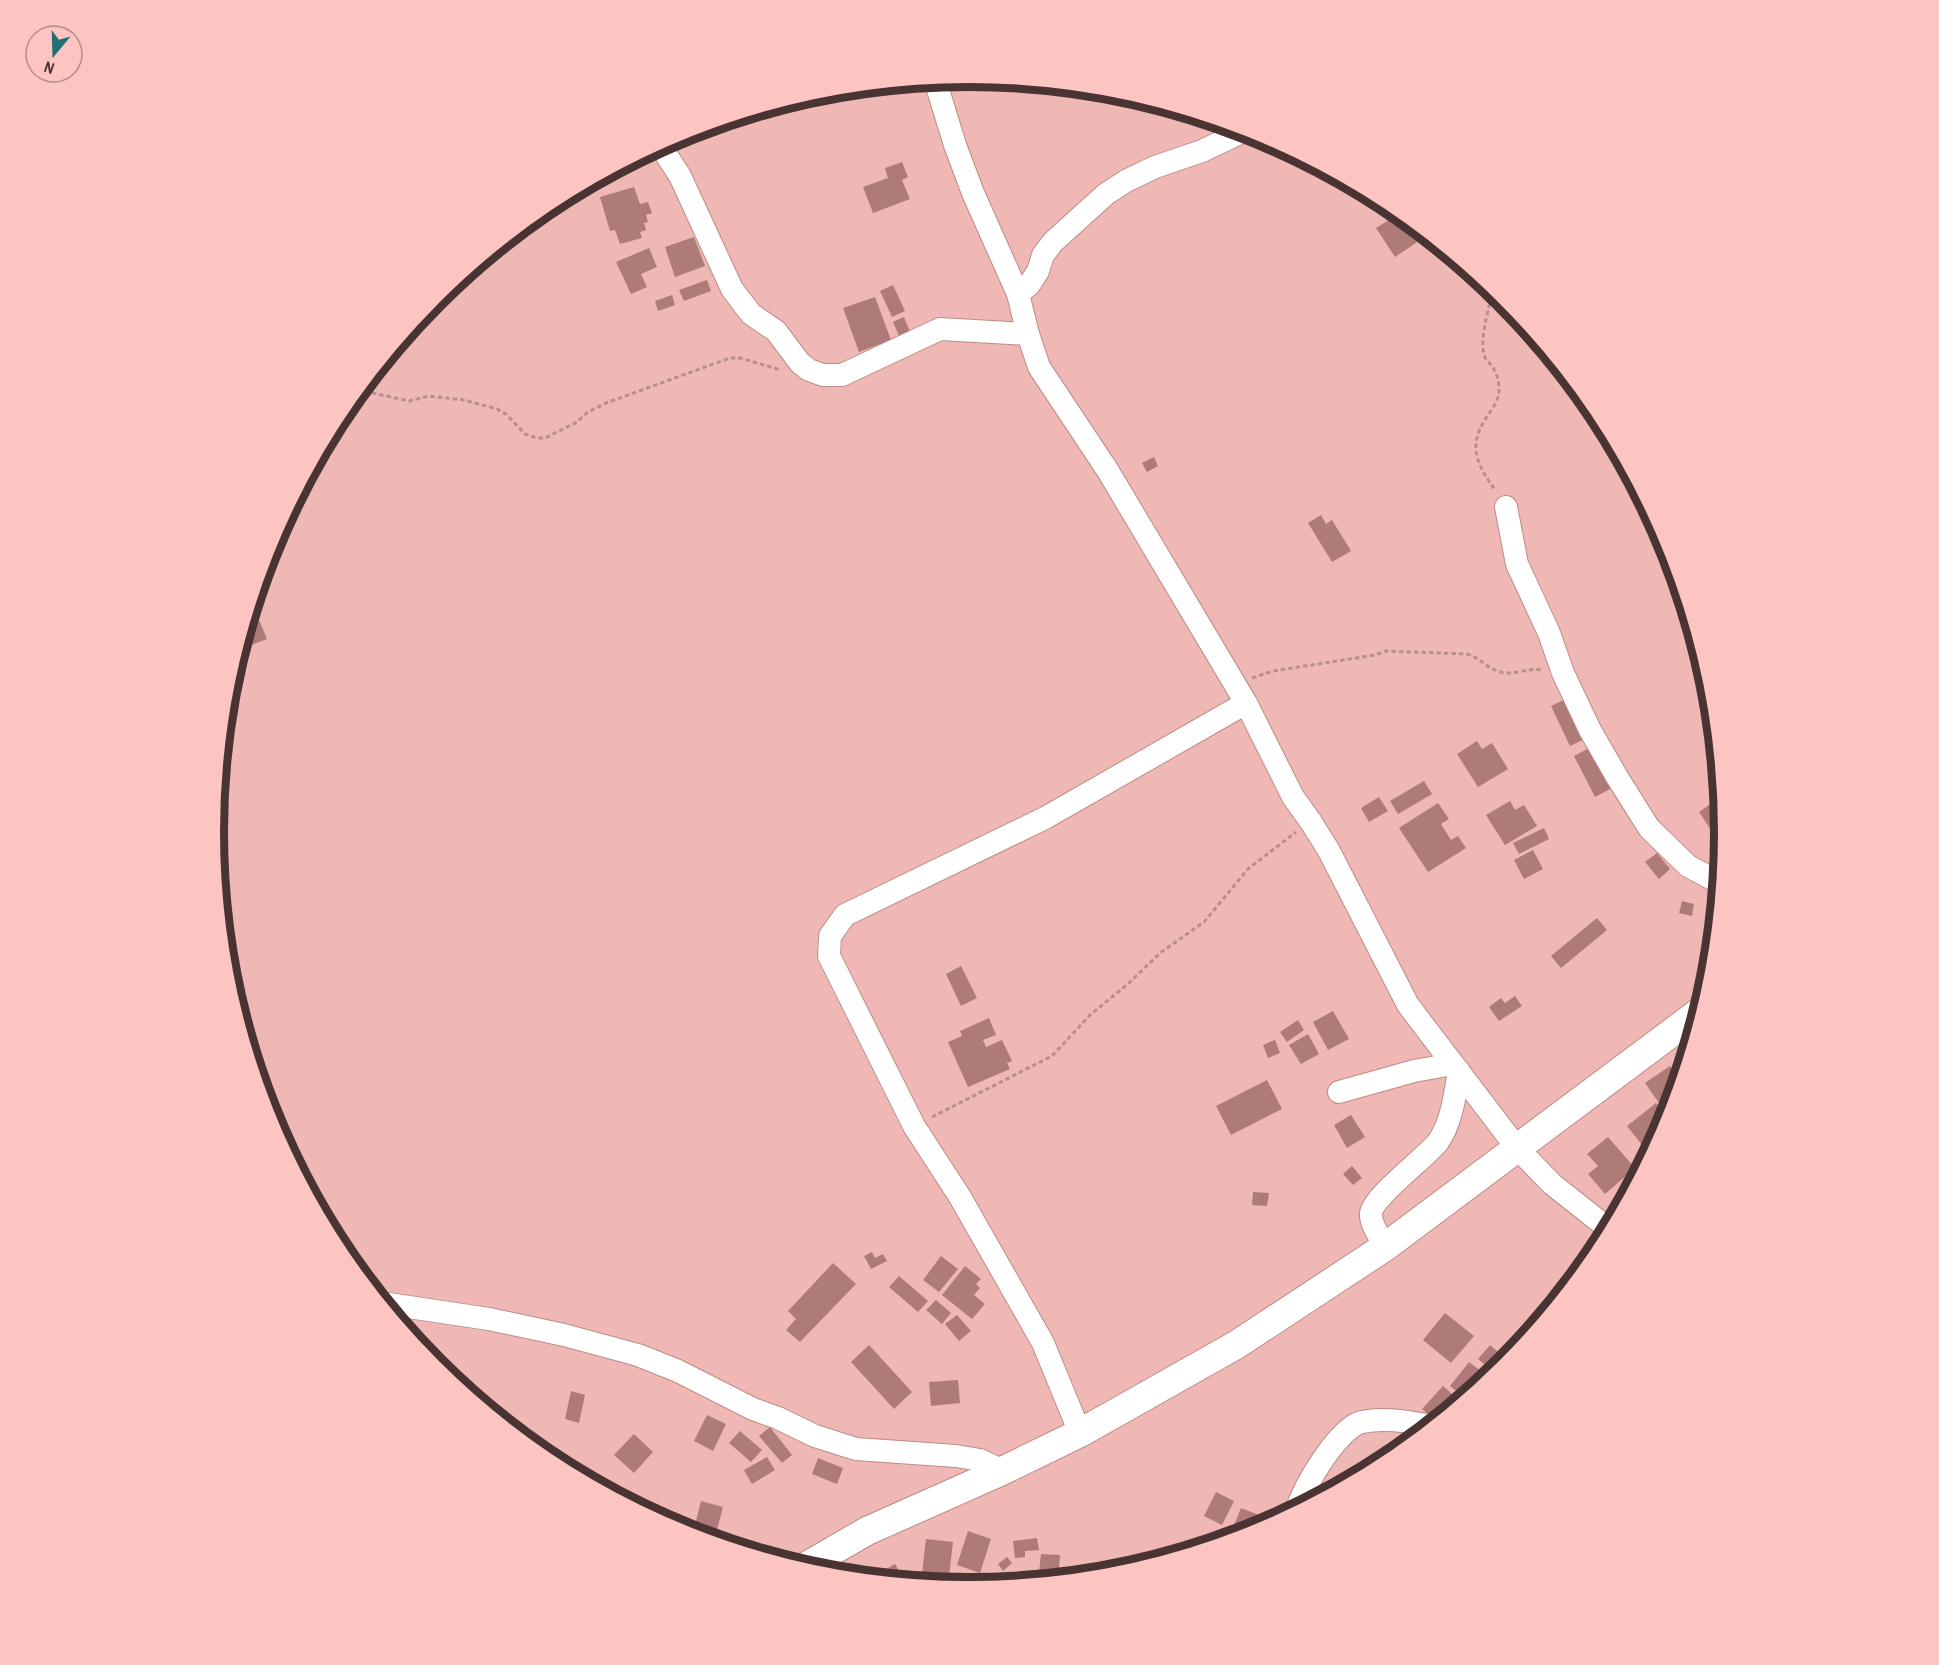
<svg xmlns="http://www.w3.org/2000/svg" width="1939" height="1665" viewBox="0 0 1939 1665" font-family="'Archivo Narrow',sans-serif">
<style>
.building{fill:#ae7b78}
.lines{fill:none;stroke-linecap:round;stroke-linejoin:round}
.minor-casing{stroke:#bf8a86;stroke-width:24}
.major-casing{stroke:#bf8a86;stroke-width:30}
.path{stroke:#ba8e8b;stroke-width:3;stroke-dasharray:4.5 3;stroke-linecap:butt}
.minor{stroke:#fff;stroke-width:22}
.major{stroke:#fff;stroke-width:28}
.rim{fill:none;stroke:#4a3433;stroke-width:8}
</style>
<rect width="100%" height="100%" fill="#efb8b4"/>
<path class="building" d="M902 162 908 177 902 180 910 199 873 213 863 187 888 178 885 168Z
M634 187 640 204 648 202 652 213 646 215 648 222 644 223 646 230 640 232 642 238 620 244 615 230 610 231 600 197Z
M1400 213 1428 235 1395 257 1376 228Z
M694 237 705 266 675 277 665 247Z
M649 248 657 267 641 274 647 287 631 294 616 262Z
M707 280 711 291 684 301 679 290Z
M893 285 905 311 892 317 880 291Z
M672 295 675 305 658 311 655 301Z
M875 297 891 340 859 352 843 308Z
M904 317 911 334 900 338 893 322Z
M1154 457 1158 466 1147 472 1142 463Z
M1321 515 1326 524 1332 520 1351 551 1332 562 1308 523Z
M255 610 267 639 244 648 241 641 250 612Z
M1566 699 1585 739 1570 746 1551 706Z
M1477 741 1482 749 1492 743 1508 769 1478 787 1457 754Z
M1591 747 1612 788 1595 797 1574 756Z
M1424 781 1432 794 1398 814 1390 801Z
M1379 797 1388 811 1369 822 1361 808Z
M1510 801 1515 810 1524 805 1537 826 1505 845 1486 815Z
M1438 803 1449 819 1441 824 1451 840 1458 836 1466 848 1428 872 1399 828Z
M1709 805 1721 823 1711 830 1699 812Z
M1544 828 1549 839 1519 854 1513 843Z
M1533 850 1543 869 1524 879 1514 860Z
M1657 853 1670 869 1659 879 1645 862Z
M1682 901 1694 904 1692 916 1679 913Z
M1597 918 1607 930 1561 968 1551 956Z
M961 966 977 998 961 1006 946 974Z
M1515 996 1522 1006 1499 1021 1489 1007 1501 998 1505 1003Z
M1333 1011 1349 1039 1328 1050 1313 1022Z
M989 1018 996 1035 983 1040 986 1047 1002 1040 1012 1061 1007 1063 1010 1069 968 1087 948 1042 962 1036 960 1031Z
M1298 1020 1304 1030 1287 1042 1280 1032Z
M1308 1034 1319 1054 1301 1064 1289 1045Z
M1275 1040 1280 1053 1268 1058 1263 1045Z
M1670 1066 1680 1081 1678 1090 1659 1103 1645 1083Z
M1267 1080 1282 1109 1231 1135 1216 1106Z
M1656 1103 1669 1119 1650 1155 1627 1126Z
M1351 1115 1365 1137 1347 1148 1334 1125Z
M1608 1137 1635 1168 1605 1194 1588 1174 1598 1166 1587 1154Z
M1352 1166 1362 1178 1353 1185 1343 1174Z
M1253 1192 1269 1193 1267 1206 1252 1205Z
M872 1252 875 1258 883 1254 887 1261 871 1269 864 1256Z
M941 1256 958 1269 939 1292 923 1280Z
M833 1263 856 1284 800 1342 786 1330 796 1319 788 1311Z
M965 1266 981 1279 976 1284 980 1288 974 1295 985 1304 972 1319 942 1295Z
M899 1276 928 1301 918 1312 889 1287Z
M936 1300 951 1313 942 1324 926 1310Z
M1445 1313 1474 1336 1451 1363 1423 1340Z
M957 1315 971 1331 959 1341 945 1324Z
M869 1345 912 1392 894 1409 851 1362Z
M1490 1345 1509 1361 1496 1374 1478 1359Z
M1469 1362 1485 1374 1466 1399 1450 1386Z
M958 1380 960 1403 931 1406 929 1382Z
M1443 1386 1459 1400 1437 1422 1422 1409Z
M571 1391 585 1395 579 1423 565 1419Z
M707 1415 726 1424 713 1451 694 1441Z
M770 1427 792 1455 782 1463 759 1436Z
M740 1431 762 1450 751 1462 729 1443Z
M634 1434 653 1452 634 1473 614 1455Z
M767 1457 775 1470 752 1484 744 1470Z
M818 1458 843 1468 837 1484 812 1474Z
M1216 1492 1234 1501 1222 1525 1204 1516Z
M635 1501 659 1512 656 1518 633 1506Z
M701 1501 723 1507 717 1530 695 1525Z
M1241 1508 1259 1515 1252 1533 1228 1540Z
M665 1513 683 1520 679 1530 662 1521Z
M1262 1518 1274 1523 1257 1532Z
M968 1531 991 1539 980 1573 957 1565Z
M1037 1538 1039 1550 1025 1551V1557L1015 1558 1013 1541Z
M926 1539 953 1542 948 1585 921 1582Z
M1041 1554 1060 1555 1058 1580 1038 1582Z
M1007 1557 1012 1563 1003 1571 998 1564Z
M895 1564 903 1578 898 1581 869 1579Z"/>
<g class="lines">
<defs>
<path id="minor" d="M935 80 955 145 973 193 1018 294 1028 334 1039 367 1108 471 1246 703 1293 797 1311 822 1329 851 1408 1005 1517 1148 1552 1184 1610 1230
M660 145 680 176 732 289 751 314 776 331 800 363 809 370 823 375H842L940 329 1028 334
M1018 294 1029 285 1038 271 1043 255 1053 242 1106 194 1126 181 1155 167 1202 151 1246 130
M1506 507 1517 564 1549 633 1563 673 1590 730 1617 777 1649 828 1688 866 1720 883
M1339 1092 1414 1071 1453 1064
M1385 1247C1380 1237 1370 1224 1371 1213 1373 1197 1425 1158 1438 1142 1452 1122 1455 1094 1459 1071
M382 1303 489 1319 564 1335 638 1355 678 1371 753 1409 778 1418 815 1436 856 1449 956 1456 980 1460 1003 1471
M1080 1433 1043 1343 960 1197 914 1126 829 956 830 936 845 915 1045 818 1246 703
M1297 1510C1302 1488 1339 1427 1362 1422 1386 1417 1409 1422 1432 1426"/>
<path id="major" d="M803 1568 867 1531 1002 1471 1080 1433 1236 1345 1385 1247 1702 1010"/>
</defs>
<use href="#minor" class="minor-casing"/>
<use href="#major" class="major-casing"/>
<path class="path" d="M1493 289C1490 306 1478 341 1485 357 1486 360 1489 362 1491 365 1497 372 1499 381 1499 390 1499 399 1493 408 1488 415 1467 445 1476 463 1495 490
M357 393 368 392 409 401 429 396 464 400 497 409 506 414 525 434 537 438H545L577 422 588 412 606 403 730 358H740L781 370
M1252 678 1273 671 1375 655 1386 651 1467 654C1480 658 1486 667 1497 671 1513 677 1528 667 1542 670
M932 1117 1052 1056 1090 1015 1129 983 1160 953 1204 922 1248 869 1296 832"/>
<use href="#minor" class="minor"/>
<use href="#major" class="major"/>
</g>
<path d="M0 0H1939V1665H0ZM224 832a745 745 0 1 1 1490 0a745 745 0 1 1-1490 0Z" fill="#fdc5c1" fill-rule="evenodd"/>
<path class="rim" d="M224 832a745 745 0 1 1 1490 0a745 745 0 1 1-1490 0Z"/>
<g transform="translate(54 54) rotate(199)"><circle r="28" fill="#fdc5c1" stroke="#b58b88" stroke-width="1.5"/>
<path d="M0-4.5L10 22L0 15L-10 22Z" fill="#256f76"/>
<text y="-9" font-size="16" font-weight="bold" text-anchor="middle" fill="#4a3433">N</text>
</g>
</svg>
